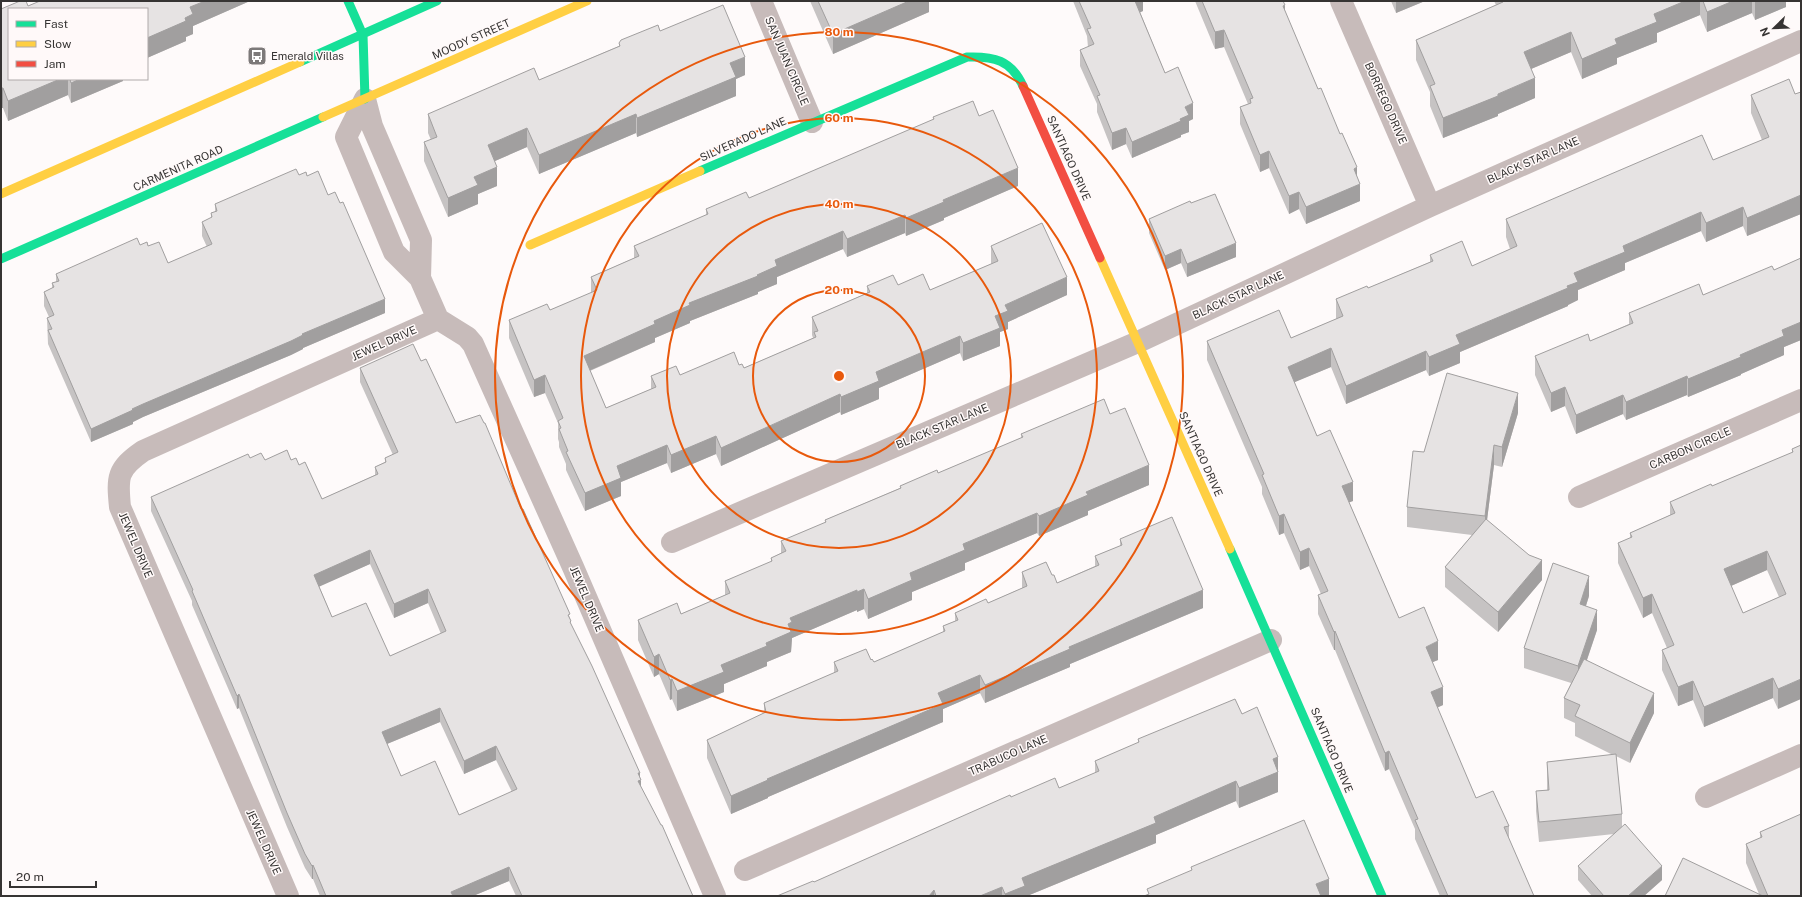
<svg xmlns="http://www.w3.org/2000/svg" width="1802" height="897" viewBox="0 0 1802 897" font-family="'Public Sans',sans-serif">
<style>
.lines{fill:none;stroke-linecap:round;stroke-linejoin:round}
.street{stroke:#c7bbba;stroke-width:22}
.fast{stroke:#16e098;stroke-width:9}
.slow{stroke:#ffcf43;stroke-width:9}
.jam{stroke:#f24e42;stroke-width:9}
.wall{fill:#c6c3c3;fill-rule:evenodd}
.shaded-wall{fill:#a19f9f}
.building{fill:#e6e3e3;stroke:#a19f9f;fill-rule:evenodd}
.ring{fill:none;stroke:#e8590c;stroke-width:2}
.labels{text-anchor:middle;dominant-baseline:central;stroke-width:3;stroke-linejoin:round;paint-order:stroke}
.street-label{font-size:11px;fill:#363433;stroke:#fff9f9}
.poi-label{font-size:11px;fill:#363433;stroke:#fff9f9;text-anchor:start}
.centre{fill:#e8590c;stroke:#fff9f9;stroke-width:2}
.ring-label{font-size:12px;text-anchor:middle;font-weight:bold;fill:#e8590c;stroke:#fff9f9;stroke-width:3;stroke-linejoin:round;paint-order:stroke}
</style>
<rect width="100%" height="100%" fill="#fefafa"/>
<g class="lines">
<path class="street" d="M761 1 812 122
M1341 1 1430 206
M365 99 346 137 394 252 420 278 438 319 467 337 473 344 573 567 715 896
M365 99 372 126 421 240 420 278
M1579 497 1801 400
M672 542 1138 342 1430 206 1801 41
M1706 797 1801 755
M745 870 1271 640
M288 896 120 507C117 477 117 469 143 451L438 319"/>
<path class="fast" d="M348 1 363 35 365 99
M300 62 437 1
M700 171 967 57C994 56 1011 60 1023 86
M1 259 323 117
M1230 549 1382 896"/>
<path class="slow" d="M323 117 587 1
M1 194 300 62
M530 245 700 171
M1100 258 1230 549"/>
<path class="jam" d="M1023 86 1100 258"/>
</g>
<path class="wall" d="M40 1H250L193 26V34L186 37V41L147 58V9L9 79H123V81L71 103 68 95 8 121 3 108H1V9L28 6Z
M810 1H929V12L833 54Z
M1073 1H1143V11L1140 12 1165 73 1193 119 1189 121V132L1181 135V137L1132 158 1126 144 1112 150 1097 112V104L1080 66V50L1088 47 1087 36Z
M1195 1H1283L1285 13 1318 89 1357 176 1360 201 1306 224 1299 209 1289 214 1269 168 1260 172 1240 124V107L1248 104 1224 47 1215 49Z
M1391 1H1425L1396 13Z
M1494 1H1786V7L1755 20 1752 13 1707 32 1700 15 1657 33V42L1617 58V64L1582 79 1571 52 1531 69 1535 98 1498 114V116L1443 138 1430 106V92L1416 60V40L1496 5Z
M660 31 745 75 736 79V96L637 137 636 133 539 174 527 147 495 161 497 186 478 194V204L448 217 424 161V142L431 140 428 133V114L539 80 619 46V43Z
M1801 92V215V214L1747 236 1743 226 1706 242 1701 231 1625 263V270L1578 290V300L1568 305V306L1460 352V363L1429 376 1426 370 1346 404 1331 367 1294 382 1317 436 1353 501 1349 502 1399 618 1438 660 1432 662 1443 705 1437 708 1476 798 1509 826V839L1534 896H1440L1415 839V829L1389 769 1385 771 1335 650H1334L1318 614V595L1321 594 1309 566 1300 570 1284 533 1279 535 1262 494V487L1207 360V341L1291 338 1336 319V299L1368 288 1430 262V255L1472 266 1510 249 1506 237V219L1713 160 1762 140 1751 113V95L1795 94Z
M979 116 1018 186 944 218V220L906 236 905 233 847 257 843 249 777 277V284L758 292V294L690 321V323L655 338V342L590 371 606 408 651 389V376L680 375 739 365 744 368 813 338 812 335V317L867 293V286L898 285 930 290 991 264V246L1067 295 1008 322V329L1000 332V346L963 361 960 353 879 388V399L841 415 840 412 721 466 716 454 671 473 667 463 621 482V496L585 511 566 470V464L559 447V442L558 439V423L545 393 534 397 509 338V320L550 310 591 293V277L634 258V246L706 215V209L749 198 933 120V117Z
M299 175 307 176 328 195 385 313 303 348V349L291 355 143 417 133 422V424L91 442 48 344 47 318 49 317 44 306V292L52 288V283L56 282V274L140 245 148 246 168 263 207 247 202 236V222L211 218V213L215 212V204Z
M1191 203 1236 257 1187 277 1181 263 1165 270 1149 233V219Z
M1801 258V340L1784 347V355L1741 374V375L1688 397 1687 395 1626 420 1623 414 1576 434 1565 406 1551 412 1535 375V356L1590 341 1629 324V313L1703 295 1774 270Z
M421 361 456 423 521 509 570 618 571 625 640 777 641 787 693 896H516L509 881 473 896H320L313 879H312L305 868 287 827 239 708 237 709 192 605V601L151 511V497L250 458 265 460H291L299 465 322 499 375 475V467L385 462V458L393 455 360 382V368ZM370 564 394 618 428 603 441 634 390 656 332 617 319 586ZM440 722 464 774 496 760 512 792 459 815 401 776 387 744Z
M1518 413 1502 467 1494 465 1487 520 1542 580 1498 632 1445 587V567L1472 535 1407 527V507L1424 452Z
M1110 414 1149 485 1088 511V515L1039 536 1037 533 965 563V570L912 592V600L868 619 864 609 857 612V610L792 638 791 652 767 662V666L724 684V692L677 711 672 699 670 700 659 674 654 677 638 640V620L681 614 725 595V581L771 562V558L781 553V541L825 523V520L900 488V486L938 473 1021 438V434Z
M1801 445 1778 709 1773 698 1704 727 1693 700 1678 706 1662 670V650L1667 648 1652 613 1643 618 1618 563V543L1630 538V533L1670 515V502L1712 486 1792 453V449ZM1767 570 1779 597 1743 613 1731 586Z
M1120 539 1203 608 1070 664V667L985 703 980 693 943 709V722L768 797V798L731 814 707 758V740L764 713V703L834 673V662L871 660 874 662 943 632V626L955 621V613L988 603 1022 588V572L1052 575 1057 583 1095 566V556L1120 546Z
M1589 596 1586 606 1597 630 1587 660 1654 713 1630 763 1616 756 1622 814V828L1662 880 1644 896H1592L1578 880V866L1614 834 1539 842 1536 811V791L1547 790V762L1613 755 1575 736V723L1564 718V698L1571 683 1524 668V648Z
M1242 714 1278 770V792L1239 808 1236 801 1156 835V843L1027 896H777L814 882 1011 797 1059 788 1095 773V761L1138 743V739Z
M1800 797H1801V896H1665L1759 894 1746 863V844L1760 838V832L1800 815Z"/>
<path class="shaded-wall" d="M205 1H250L193 26V34L186 37V41L147 58V38L185 18 190 7Z
M909 1H929V12L833 54V34Z
M1134 1H1143V11L1134 15Z
M1396 1H1425L1396 13Z
M1685 1H1700V15L1657 33V42L1617 58V64L1582 79V59L1615 39 1654 14Z
M1733 1H1752V13L1707 32V12Z
M1755 1H1786V7L1755 20Z
M1285 5V22L1283 6Z
M1224 30V47L1215 49V32Z
M1571 32V52L1524 72V52Z
M745 57V75L736 79V96L637 137V118L730 63Z
M1535 78V98L1498 114V116L1443 138V118Z
M60 79H68V95L8 121V101Z
M80 79H123V81L71 103V83Z
M1 88H3V108H1Z
M1193 103V119L1189 121V132L1181 135V137L1132 158V142L1180 119 1185 107Z
M636 114V133L539 174V155Z
M527 128V147L488 164V145Z
M1126 128V144L1112 150V133Z
M1269 151V168L1260 172V155Z
M497 167V186L478 194V204L448 217V198L474 177Z
M1357 167V184L1354 169Z
M1018 168V186L944 218V220L906 236V218L943 200Z
M1360 184V201L1306 224V207Z
M1299 192V209L1289 214V196Z
M1801 195V214L1747 236V218Z
M1743 207V226L1706 242V223Z
M1701 212V231L1625 263V270L1578 290V300L1568 305V306L1460 352V363L1429 376V357L1456 335 1567 286 1574 273 1623 246Z
M905 215V233L847 257V239Z
M843 231V249L777 277V284L758 292V294L690 321V323L655 338V342L584 373V356L689 303 757 275 775 260Z
M1236 243V257L1187 277V264Z
M1181 249V263L1165 270V256Z
M1067 277V295L1008 322V329L1000 332V346L963 361V343L995 316 1005 305Z
M385 299V313L303 348V349L291 355 143 417 133 422V424L91 442V429L143 404 302 334Z
M1801 322V340L1784 347V355L1741 374V375L1688 397V379L1740 355 1782 330Z
M960 336V353L879 388V399L841 415V397L876 372Z
M1331 348V367L1288 385V367Z
M1426 351V370L1346 404V386Z
M545 375V393L534 397V380Z
M1687 376V395L1626 420V402Z
M1565 387V406L1551 412V393Z
M1518 393V413L1502 467V447Z
M840 394V412L721 466V448Z
M1623 395V414L1576 434V415Z
M716 436V454L671 473V455Z
M667 445V463L621 482V496L585 511V493L617 466Z
M1494 445V465L1485 536V516Z
M1149 465V485L1088 511V515L1039 536V516L1086 492Z
M1353 482V501L1342 505V486Z
M1037 513V533L965 563V570L912 592V600L868 619V599L910 573 963 544Z
M1284 514V533L1279 535V516Z
M1309 548V566L1300 570V552Z
M370 550V564L314 589V575Z
M1767 551V570L1724 589V569Z
M1542 560V580L1498 632V612Z
M1589 576V596L1580 624V604Z
M428 589V603L394 618V604Z
M864 589V609L857 612V592Z
M857 590V610L792 638 791 652 767 662V666L724 684V692L677 711V691L721 665 766 643 788 624 790 618Z
M1203 590V608L1070 664V667L985 703V685L1069 647Z
M1652 594V613L1643 618V598Z
M1597 610V630L1578 686V666Z
M1335 631V650H1334V632Z
M1438 641V660L1426 665V647Z
M659 654V674L654 677V657Z
M980 675V693L943 709V722L768 797V798L731 814V796L938 693Z
M1773 678V698L1704 727V707Z
M672 679V699L670 700V680Z
M1801 679V699L1778 709V689Z
M1693 681V700L1678 706V687Z
M1443 687V705L1431 710V692Z
M1654 693V713L1630 763V743Z
M239 694V708L237 709V696Z
M440 708V722L382 746V732Z
M496 746V760L464 774V761Z
M1389 751V769L1385 771V753Z
M1278 757V792L1239 808V788L1273 759Z
M638 773H640V781L641 780V794L638 795Z
M1236 781V801L1156 835V843L1027 896H1005V894L1022 878 1154 817Z
M313 865V879H312V866Z
M1662 866V880L1644 896H1628Z
M509 867V881L473 896H451V892Z
M1329 879V896H1316V884Z
M1002 887V896H980Z
M934 890V896H929Z"/>
<path class="building" d="M20 1H26L28 6 40 1H205L190 7 193 14 185 18 186 21 147 38V9H9V79H60L8 101 3 88H1V9Z
M818 1H909L833 34Z
M1079 1H1135L1165 73 1178 67 1193 103 1185 107 1189 115 1180 119 1181 121 1132 142 1126 128 1112 133 1097 96 1100 95 1080 50 1094 44 1087 29 1091 28Z
M1202 1H1283L1285 5 1283 6 1318 89 1321 88 1340 134 1342 133 1357 167 1354 169 1360 184 1306 207 1299 192 1289 196 1269 151 1260 155 1240 107 1251 103 1250 99 1253 98 1224 30 1215 32Z
M1503 1H1685L1654 14 1657 22 1615 39 1617 44 1582 59 1571 32 1524 52 1535 78 1498 94V96L1443 118 1430 86 1435 84 1416 40 1503 2Z
M1703 1H1733L1707 12Z
M723 5 745 57 730 63 736 77 637 118 636 114 539 155 527 128 488 145 497 167 474 177 478 185 448 198 424 142 437 137 428 114 534 68 539 80 620 46 619 43 621 40 658 25 660 31Z
M70 79H80L71 83Z
M1789 79 1795 94 1801 92V196V195L1747 218 1743 207 1706 223 1701 212 1623 246 1625 252 1574 273 1578 282 1567 286 1568 288 1456 335 1460 344 1429 357 1426 351 1346 386 1331 348 1288 367 1317 436 1330 430 1353 482 1342 486 1399 618 1424 607 1438 641 1426 647 1443 687 1431 692 1476 798 1493 791 1509 826 1504 827 1534 896H1448L1415 820 1418 819 1389 751 1385 753 1335 631 1334 632 1318 595 1328 591 1309 548 1300 552 1284 514 1279 516 1262 475 1264 474 1207 341 1279 310 1291 338 1343 316 1336 299 1367 286 1368 288 1433 261 1430 255 1462 241 1472 266 1517 246 1506 219 1702 135 1713 160 1769 137 1751 95Z
M973 101 979 116 993 110 1018 168 943 200 944 202 906 218 905 215 847 239 843 231 775 260 777 266 757 275 758 276 689 303 690 305 654 321 655 324 584 356 606 408 656 387 651 376 676 366 680 375 734 352 739 365 742 364 744 368 816 337 814 332 818 331 812 317 870 292 867 286 893 275 898 285 923 274 930 290 998 261 991 246 1042 223 1067 277 1005 305 1008 311 995 316 1000 328 963 343 960 336 876 372 879 381 841 397 840 394 721 448 716 436 671 455 667 445 617 466 621 478 585 493 566 452 568 451 559 429 561 428 558 421 563 418 545 375 534 380 509 320 547 304 550 310 597 290 591 277 639 256 634 246 708 214 706 209 746 192 749 198 934 119 933 117Z
M296 169 299 175 306 172 307 176 318 171 328 195 335 192 340 203 343 202 385 299 302 334 303 335 291 341 143 404 132 409 133 410 91 429 48 330 52 329 47 318 54 315 44 292 54 287 52 283 59 281 56 274 137 238 140 245 147 242 148 246 159 242 168 263 212 244 202 222 212 217 211 213 217 211 215 204Z
M1215 194 1236 243 1187 264 1181 249 1165 256 1149 219 1190 201 1191 203Z
M1801 258V322L1782 330 1784 336 1740 355 1741 357 1688 379 1687 376 1626 402 1623 395 1576 415 1565 387 1551 393 1535 356 1588 334 1590 341 1633 323 1629 313 1699 284 1703 295 1772 266 1774 270Z
M413 344 421 361 426 359 456 423 480 415 484 423H485L521 509H523L570 614 568 615 571 621 570 622 592 666 640 773H638L641 780 638 781 661 825H662L693 896H522L509 867 451 892 453 896H326L313 865 312 866 305 854 287 813 239 694 237 696 192 591 193 590 151 497 248 454 250 458 261 453 265 460 287 450 291 460 296 458 299 465 305 462 322 499 378 474 375 467 386 462 385 458 398 452 360 368ZM370 550 394 604 428 589 446 631 390 656 366 603 332 617 314 575ZM440 708 464 761 496 746 517 789 459 815 435 761 401 776 382 732Z
M1447 373 1518 393 1502 447 1494 445 1485 516 1407 507 1413 451 1424 452Z
M1104 399 1110 414 1125 408 1149 465 1086 492 1088 495 1039 516 1037 513 963 544 965 550 910 573 912 580 868 599 864 589 857 592V590L790 618 792 622 788 624 791 632 766 643 767 646 721 665 724 672 677 691 672 679 670 680 659 654 654 657 638 620 677 603 681 614 730 593 725 581 772 561 771 558 786 551 781 541 826 522 825 520 901 488 900 486 937 470 938 473 1023 437 1021 434Z
M1801 445V679L1778 689 1773 678 1704 707 1693 681 1678 687 1662 650 1674 645 1652 594 1643 598 1618 543 1632 537 1630 533 1675 513 1670 502 1711 484 1712 486 1793 452 1792 449ZM1767 551 1786 594 1743 613 1724 569Z
M1172 517 1203 590 1069 647 1070 649 985 685 980 675 938 693 943 704 767 779 768 780 731 796 707 740 766 712 764 703 838 671 834 662 866 649 871 660 872 659 874 662 945 631 943 626 958 620 955 613 986 599 988 603 1027 586 1022 572 1046 562 1052 575H1054L1057 583 1099 565 1095 556 1122 545 1120 539Z
M1486 519 1529 555 1542 560 1498 612 1445 567Z
M1553 563 1589 576 1580 604 1597 610 1578 666 1524 648Z
M1584 659 1654 693 1630 743 1575 716 1580 705 1564 698Z
M1235 699 1242 714 1257 707 1278 757 1273 759 1278 772 1239 788 1236 781 1154 817 1156 823 1022 878 1025 886 1005 894 1002 887 980 896H936L934 890 929 896H777L813 881 814 882 1010 795 1011 797 1055 778 1059 788 1099 771 1095 761 1139 742 1138 739Z
M1616 754 1622 814 1539 822 1536 791 1549 790 1547 762Z
M1801 814V896H1768L1746 844 1762 837 1760 832Z
M1304 820 1329 879 1316 884 1321 896H1144L1149 894 1147 889 1192 870 1191 867Z
M1625 824 1662 866 1628 896H1604L1578 866Z
M1683 858 1763 896H1665Z"/>
<g class="ring">
<circle cx="839" cy="376" r="86"/>
<circle cx="839" cy="376" r="172"/>
<circle cx="839" cy="376" r="258"/>
<circle cx="839" cy="376" r="344"/>
</g>
<defs>
<symbol id="bus-square" viewBox="-11 -11 22 22"><rect x="-9" y="-9" width="18" height="18" rx="4" fill="#7c7979" stroke="#fff9f9"/><path d="M-5-6H5V4H4V6H2V4H-2V6H-4V4H-5ZM-3.5-4V0h7V-4ZM-3.5 1.2v1.5H-2V1.2ZM2 1.2v1.5H3.5V1.2Z" fill="#fff"/></symbol>
</defs>
<g fill-rule="evenodd">
<use href="#bus-square" x="246" y="45" width="22" height="22"/>
</g>
<g class="labels">
<g class="street-label">
<text transform="translate(471 39) rotate(-24)">MOODY STREET</text>
<text transform="translate(787 61) rotate(67)">SAN JUAN CIRCLE</text>
<text transform="translate(1386 103) rotate(66)">BORREGO DRIVE</text>
<text transform="translate(743 139) rotate(-24)">SILVERADO LANE</text>
<text transform="translate(1069 158) rotate(66)">SANTIAGO DRIVE</text>
<text transform="translate(1533 160) rotate(-24)">BLACK STAR LANE</text>
<text transform="translate(178 168) rotate(-24)">CARMENITA ROAD</text>
<text transform="translate(1238 295) rotate(-25)">BLACK STAR LANE</text>
<text transform="translate(384 343) rotate(-24)">JEWEL DRIVE</text>
<text transform="translate(942 426) rotate(-23)">BLACK STAR LANE</text>
<text transform="translate(1690 448) rotate(-24)">CARBON CIRCLE</text>
<text transform="translate(1201 454) rotate(66)">SANTIAGO DRIVE</text>
<text transform="translate(136 545) rotate(67)">JEWEL DRIVE</text>
<text transform="translate(587 599) rotate(67)">JEWEL DRIVE</text>
<text transform="translate(1332 750) rotate(67)">SANTIAGO DRIVE</text>
<text transform="translate(1008 755) rotate(-24)">TRABUCO LANE</text>
<text transform="translate(264 842) rotate(66)">JEWEL DRIVE</text>
</g>
<g class="poi-label">
<text x="271" y="56">Emerald Villas</text>
</g>
</g>
<circle cx="839" cy="376" r="6" class="centre"/>
<g class="ring-label">
<text x="839" y="36">80 m</text>
<text x="839" y="122">60 m</text>
<text x="839" y="208">40 m</text>
<text x="839" y="294">20 m</text>
</g>
<rect width="1802" height="897" fill="none" stroke="#363433" stroke-width="4"/>
<rect x="8" y="8" width="140" height="72" fill="#fff9f9" stroke="#afaaaa"/>
<rect x="16" y="21" width="20" height="6" fill="#16e098" stroke="#afaaaa"/>
<text x="44" y="28" font-size="12" fill="#363433">Fast</text>
<rect x="16" y="41" width="20" height="6" fill="#ffcf43" stroke="#afaaaa"/>
<text x="44" y="48" font-size="12" fill="#363433">Slow</text>
<rect x="16" y="61" width="20" height="6" fill="#f24e42" stroke="#afaaaa"/>
<text x="44" y="68" font-size="12" fill="#363433">Jam</text>
<g transform="translate(1774 28) rotate(247)" stroke="#fff9f9" stroke-width="3" paint-order="stroke">
<path d="M0-3L7 15L0 10L-7 15Z" fill="#363433"/>
<text y="-6" font-size="11" font-weight="bold" text-anchor="middle" fill="#363433">N</text>
</g>
<path d="M10 881v6h86v-6" fill="none" stroke="#363433" stroke-width="2"/>
<text x="16" y="881" font-size="12" fill="#363433" stroke="#fff9f9" stroke-width="3" paint-order="stroke">20 m</text>
</svg>
